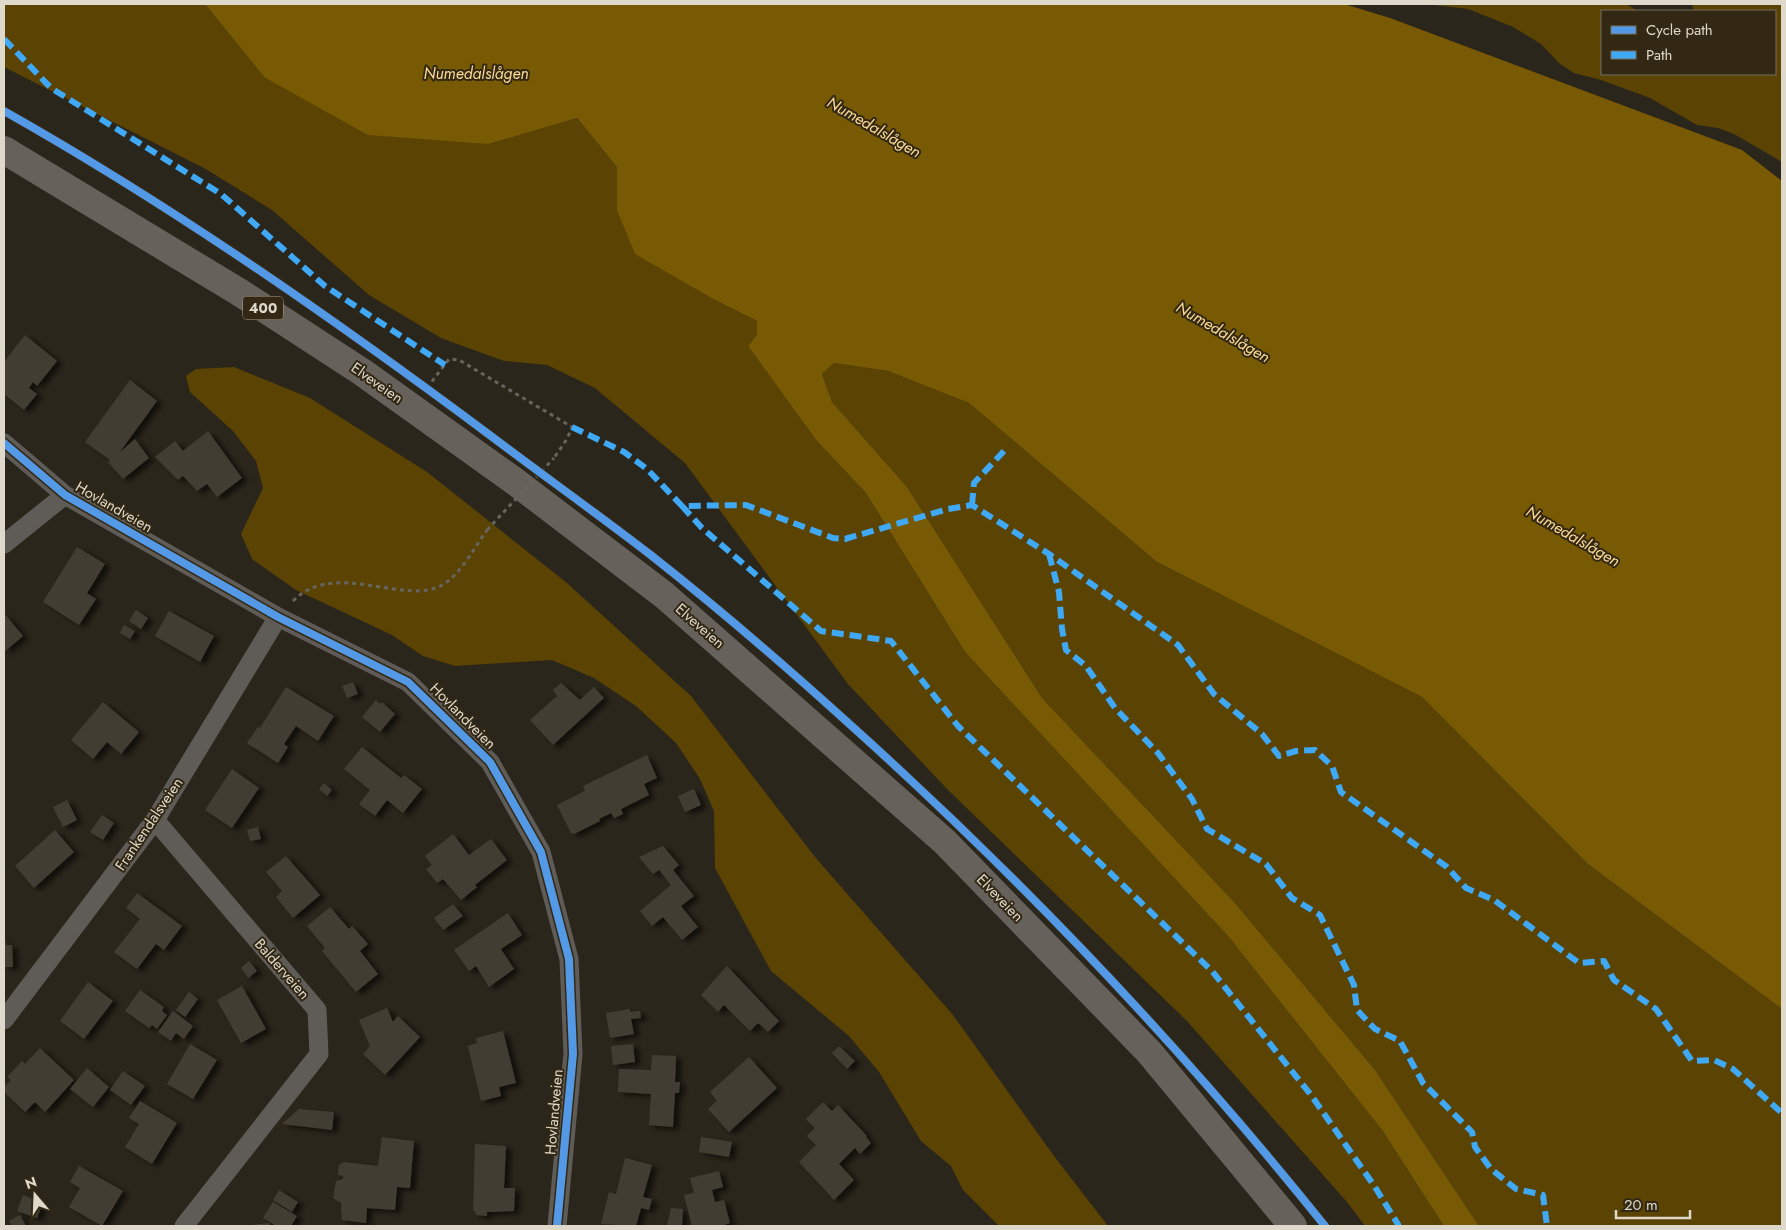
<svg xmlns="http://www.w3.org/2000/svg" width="1786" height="1230" viewBox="0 0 1786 1230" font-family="Jost,sans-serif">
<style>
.green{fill:#5b4304}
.water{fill:#785a05}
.building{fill:#433e33;filter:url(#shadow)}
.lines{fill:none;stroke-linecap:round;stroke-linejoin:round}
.path{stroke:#67655f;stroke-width:3;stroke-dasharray:4 4;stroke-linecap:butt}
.street{stroke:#5f5c57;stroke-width:19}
.highway{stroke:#66625b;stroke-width:28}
.path-bridge{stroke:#67655f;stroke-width:3;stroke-dasharray:4 4;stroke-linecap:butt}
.quiet{stroke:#3fa9f5;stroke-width:6;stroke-dasharray:12 6;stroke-linecap:butt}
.cycleway-casing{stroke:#322814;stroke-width:11}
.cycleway{stroke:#5399e6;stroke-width:8}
.labels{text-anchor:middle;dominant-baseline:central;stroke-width:4;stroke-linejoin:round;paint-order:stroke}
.shield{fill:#322814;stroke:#aba495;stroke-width:1}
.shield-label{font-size:14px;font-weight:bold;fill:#dfd9cc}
.street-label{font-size:15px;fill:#dfd9cc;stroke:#322814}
.water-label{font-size:16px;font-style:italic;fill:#fbd994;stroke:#322814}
</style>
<defs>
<filter id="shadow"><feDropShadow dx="5.5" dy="3" stdDeviation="2.5" flood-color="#0009"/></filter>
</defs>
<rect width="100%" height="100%" fill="#2b261b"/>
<path class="green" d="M4 4H205L264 77 489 144 577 118 617 167V210L717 301 757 321 758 335 748 346 816 440 866 493 965 652 1228 936 1382 1130 1444 1226H1365L1347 1202 1187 1021 948 790 848 684 685 463 595 388 547 365 504 361 441 338 369 295 272 210 204 168 4 67Z
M1426 4H1626L1638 11H1602V74H1775V11H1694L1692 4H1782V162L1734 134 1718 128 1697 125 1650 98 1601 80 1574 73 1560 64 1541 44 1513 27 1468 9Z
M834 363 888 371 969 403 1157 562 1422 697 1588 864 1782 1009V1226H1479L1375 1070 1235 903 1042 698 907 487 832 402 822 374Z
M234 367 310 398 427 472 567 583 691 696 815 857 953 1015 1054 1156 1108 1226H999L963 1190 951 1166 921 1141 879 1072 849 1036 771 971 715 868 714 811 700 779 676 743 636 706 594 678 552 660 455 666 423 656 392 635 296 590 252 559 241 534 263 488 256 461 233 431 190 392 186 376 196 369Z"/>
<path class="water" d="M205 4H1344L1390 18 1742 150 1782 181V1009L1588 864 1422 697 1157 562 969 403 888 371 834 363 822 374 832 402 907 487 1042 698 1235 903 1375 1070 1479 1226H1444L1382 1130 1228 936 965 652 866 493 816 440 748 346 757 335V321L717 301 635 254 617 210V167L577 118 489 144 368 135 264 77Z"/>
<path class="building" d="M25 335 57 361 37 386 33 382 29 388 37 394 24 410 4 394V362Z
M130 380 157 401 119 453 135 439 149 458 123 479 108 462 110 460 85 442Z
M208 431 242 478 217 497 207 484 197 491 183 476 178 480 155 457 175 441 183 451Z
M77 547 105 564 87 593 96 599 79 625 43 602Z
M136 610 148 618 141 629 129 621Z
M169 611 214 636 200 662 155 636Z
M4 613 23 636 4 652Z
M124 625 135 631 130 639 120 633Z
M353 682 358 694 347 698 342 686Z
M561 683 580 700 594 687 604 698 553 745 530 720 557 696 553 690Z
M286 687 334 716 318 741 296 726 284 744 288 747 278 763 247 743 258 727 260 728Z
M376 700 380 704 382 702 395 714 380 732 362 717Z
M103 702 139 732 121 754 107 742 93 759 71 740Z
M362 747 401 778 404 775 422 789 403 813 387 800 375 816 359 804 370 790 344 769Z
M647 755 657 778 644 784 649 795 621 809 623 814 614 818 611 813 599 819 600 821 574 834 571 833 557 805 585 791 583 786Z
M232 769 259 788 232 828 205 810Z
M324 783 332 790 327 796 319 789Z
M694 789 701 805 685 812 678 796Z
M67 800 77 820 63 827 53 807Z
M102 815 114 823 103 840 90 832Z
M258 827 261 839 250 841 247 830Z
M55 830 74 852 34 888 15 866Z
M453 834 469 855 491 839 507 860 475 885 477 887 461 900 443 879 437 883 426 869 432 865 425 856Z
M663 846 679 865 673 870 694 896 681 906 698 927 682 940 663 917 652 926 640 911 671 885 659 870 653 874 639 857Z
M286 856 320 895 293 918 276 897 282 891 266 872Z
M137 893 182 926 164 950 156 944 137 969 114 952 140 919 126 908Z
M453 904 463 916 443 930 434 918Z
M330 907 349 929 352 926 368 944 360 951 378 974 356 992 322 951 325 948 307 926Z
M508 913 522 935 501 949 514 969 489 987 476 966 469 971 454 950Z
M4 932 6 945H12L13 967H4Z
M249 961 257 971 248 978 241 968Z
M727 966 779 1021 768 1032 758 1023 750 1031 724 1005 718 1012 701 995Z
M88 982 113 1001 84 1039 60 1021Z
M242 986 266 1029 241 1043 217 1000Z
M140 990 164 1007 162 1011 167 1015 157 1029 152 1025 149 1028 125 1011Z
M189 992 198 999 185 1017 176 1010Z
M387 1008 393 1022 398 1016 420 1037 385 1075 363 1054 370 1046 359 1020Z
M630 1009V1012L640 1011 641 1018 631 1019 634 1034 610 1038 606 1013Z
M173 1011 193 1026 184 1039 176 1033 171 1041 158 1032Z
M503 1031 516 1083 499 1087 501 1096 481 1101 468 1046 477 1043 476 1038Z
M190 1044 217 1060 193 1099 167 1084Z
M633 1044 635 1062 613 1065 611 1046Z
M839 1046 855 1061 847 1069 832 1053Z
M40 1048 74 1080 45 1112 35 1102 25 1112 4 1092V1087L11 1080 7 1077 22 1061 25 1064Z
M652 1055 676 1056 675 1082H680L679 1093H675L673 1127 649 1125 651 1094 618 1092 619 1069 651 1070Z
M749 1057 777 1088 729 1132 708 1109 717 1101 710 1092Z
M87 1068 109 1087 93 1107 70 1089Z
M123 1071 145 1086 131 1105 110 1090Z
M140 1101 177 1123 152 1164 125 1147 139 1124 129 1118Z
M823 1102 832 1111 838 1105 867 1136 866 1137 871 1143 860 1154 855 1148 839 1164 854 1180 834 1200 799 1162 816 1145 807 1136 815 1128 806 1119Z
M299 1109 334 1112 332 1130 282 1124Z
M382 1137 414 1141 410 1188 397 1187 395 1210 367 1208 366 1223 342 1220 341 1203 333 1198 336 1181 343 1179V1176L338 1175 339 1165 344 1162 378 1166Z
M701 1137 732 1142 729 1157 699 1152Z
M475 1144 506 1146 504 1188H515L514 1211 487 1212V1216L476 1215 475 1211H473Z
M625 1158 652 1165 643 1197 652 1199 649 1210 641 1208 636 1226 601 1224 609 1192 616 1194Z
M79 1166 123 1191 102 1226 69 1207 80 1188 70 1182Z
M719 1171 723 1187 712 1190 715 1202 724 1200 730 1223 721 1226H692L684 1195 694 1193 690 1178Z
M279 1190 298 1202 292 1212 273 1200Z
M23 1195 43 1203 37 1218 17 1211Z
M273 1202 297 1216 291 1226H276L263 1218Z
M671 1208 683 1209 682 1226H667Z
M20 1215 26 1226H12L9 1221Z
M269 1223 270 1226H252V1225Z"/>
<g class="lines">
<path class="path" d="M427 388 449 359 459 360 572 427 567 439 554 458
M293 601C335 558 406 608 444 584 462 572 474 548 487 530"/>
<path class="street" d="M4 443 65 495 278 617 408 682 490 762 541 852 569 959 573 1054 557 1226
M4 544 65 495
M155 820 317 1010 319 1054 184 1226
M4 1020 155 820 278 617"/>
<path class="highway" d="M4 150 239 292 362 372 513 480 664 595 945 842 1149 1052 1293 1226"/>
<path class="path-bridge" d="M487 530 554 458"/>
<path class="quiet" d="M4 39 51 88 221 194 325 286 445 365
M572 427 624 452 647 469 682 506 746 505 833 538 845 539 948 509 972 505 1049 554 1178 645 1214 694 1262 734 1279 756 1296 751 1315 750 1332 766 1341 792 1447 867 1466 888 1494 900 1579 963 1604 961 1614 980 1656 1009 1692 1061 1714 1060 1733 1069 1782 1113
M972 505 974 483 1004 451
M682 506 702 528 821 631 891 641 958 726 1212 971 1311 1095 1375 1187 1399 1226
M1049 554 1059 592 1062 629 1066 650 1086 666 1115 708 1158 753 1192 799 1207 829 1266 864 1292 898 1320 915 1354 985 1357 1010 1375 1029 1400 1041 1423 1083 1472 1132 1475 1147 1491 1169 1516 1189 1543 1195 1547 1226"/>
<defs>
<path id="cycleway" d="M4 111C174 207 334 319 491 436 544 476 599 515 652 556 718 608 782 663 845 720 1019 876 1179 1044 1325 1226
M4 443 65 495 278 617 408 682 490 762 541 852 569 959 573 1054 557 1226"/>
</defs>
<use href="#cycleway" class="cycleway-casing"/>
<use href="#cycleway" class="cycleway"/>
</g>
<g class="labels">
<rect class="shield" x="243" y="296.5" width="40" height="23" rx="4"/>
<g class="shield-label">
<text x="263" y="308">400</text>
</g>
<g class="street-label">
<text transform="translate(377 383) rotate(35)">Elveveien</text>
<text transform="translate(114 507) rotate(30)">Hovlandveien</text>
<text transform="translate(700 626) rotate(41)">Elveveien</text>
<text transform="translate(463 716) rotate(45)">Hovlandveien</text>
<text transform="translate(149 824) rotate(-56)">Frankendalsveien</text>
<text transform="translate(1000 898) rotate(46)">Elveveien</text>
<text transform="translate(282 969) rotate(49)">Balderveien</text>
<text transform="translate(554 1112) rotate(-85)">Hovlandveien</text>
</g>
<g class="water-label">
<text x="476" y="73">Numedalslågen</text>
<text transform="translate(874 127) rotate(30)">Numedalslågen</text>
<text transform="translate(1223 332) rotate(30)">Numedalslågen</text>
<text transform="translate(1573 536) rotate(30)">Numedalslågen</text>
</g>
</g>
<rect width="1786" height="1230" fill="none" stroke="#dfd9cc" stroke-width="10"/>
<rect x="1601" y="10" width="175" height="65" fill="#322814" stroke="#776f5e"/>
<rect x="1611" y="26" width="25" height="8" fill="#5399e6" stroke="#776f5e"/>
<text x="1646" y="35" font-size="15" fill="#dfd9cc">Cycle path</text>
<rect x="1611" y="51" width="25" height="8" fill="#3fa9f5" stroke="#776f5e"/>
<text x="1646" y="60" font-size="15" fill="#dfd9cc">Path</text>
<g transform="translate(35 1195) rotate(341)" stroke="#322814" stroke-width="4" paint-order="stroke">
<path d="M0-4L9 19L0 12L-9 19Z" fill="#dfd9cc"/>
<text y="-8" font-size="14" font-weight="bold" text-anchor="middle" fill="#dfd9cc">N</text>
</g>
<path d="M1616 1210v8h74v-8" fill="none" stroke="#dfd9cc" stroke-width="2.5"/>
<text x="1624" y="1210" font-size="15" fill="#dfd9cc" stroke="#322814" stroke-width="4" paint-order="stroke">20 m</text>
</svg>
